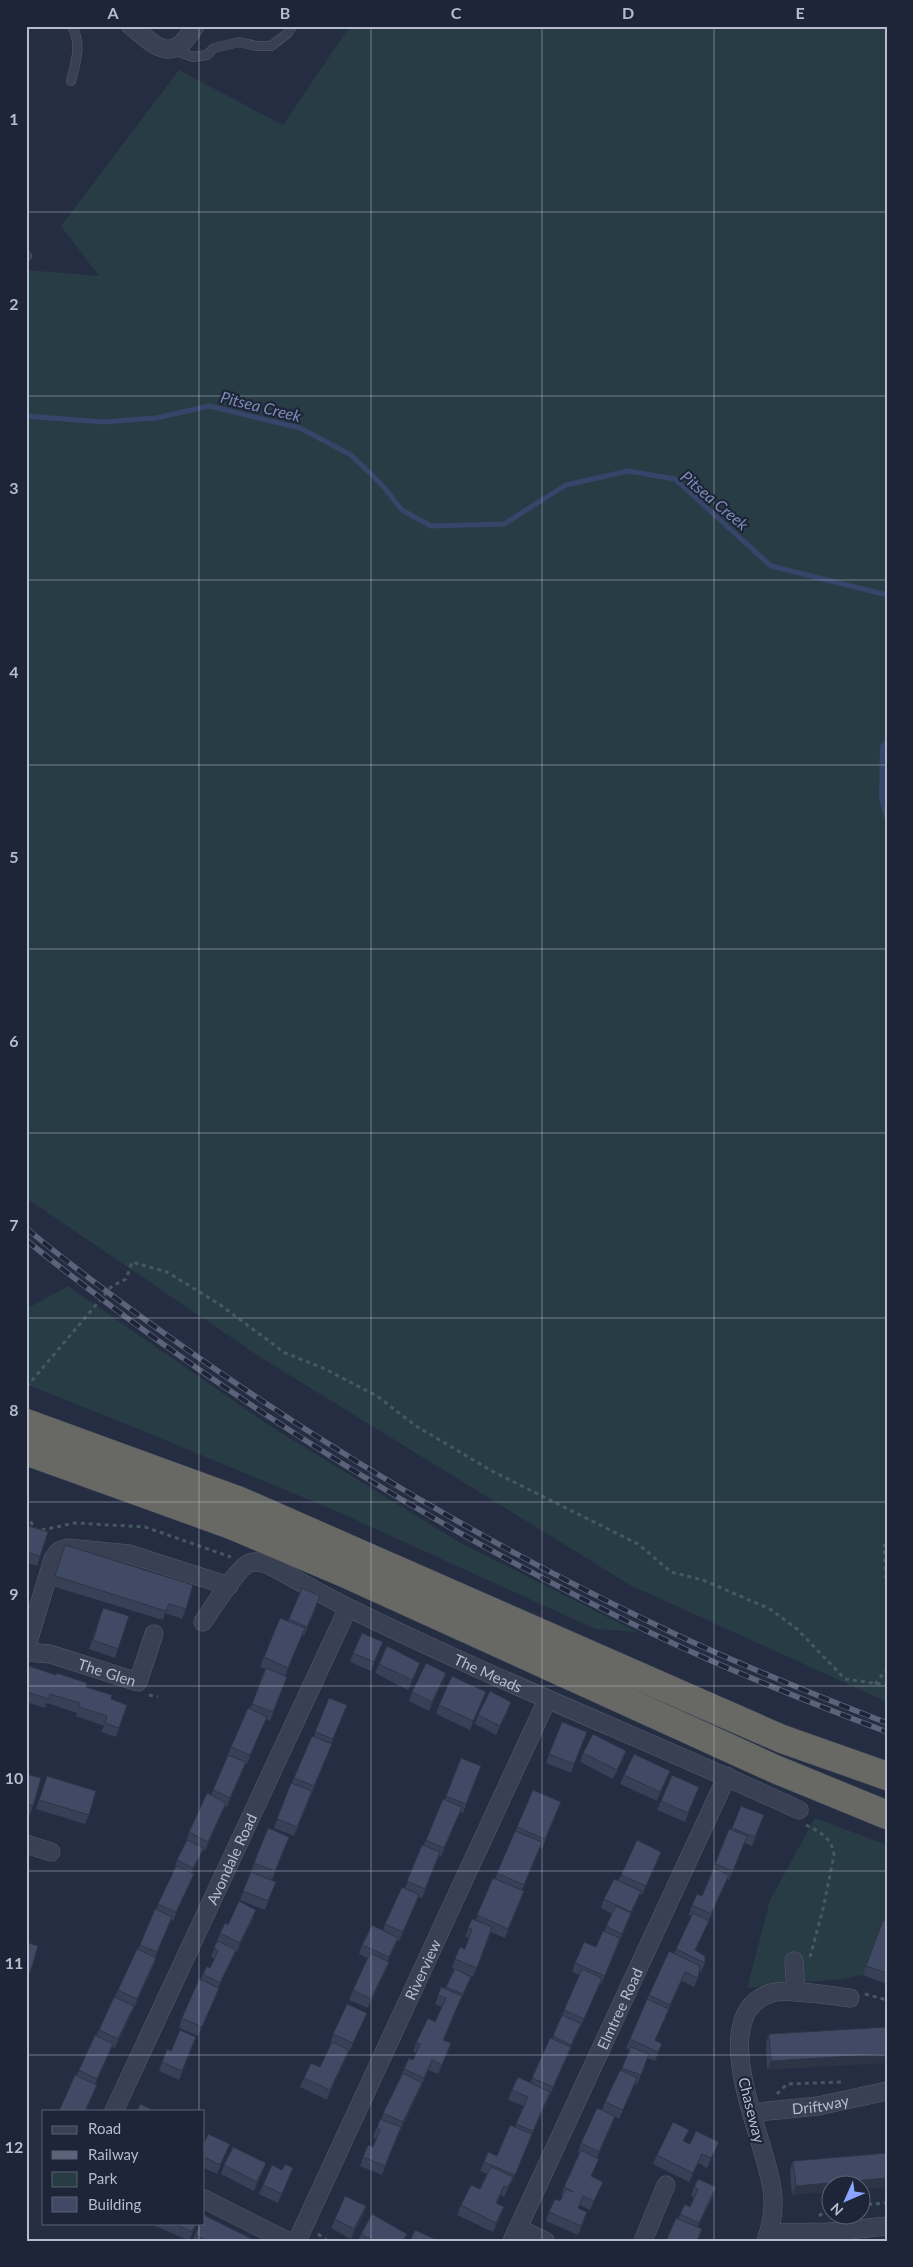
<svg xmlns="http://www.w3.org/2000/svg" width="913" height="2267" viewBox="0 0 913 2267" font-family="Lato,sans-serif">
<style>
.green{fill:#273c44}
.water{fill:#38456b}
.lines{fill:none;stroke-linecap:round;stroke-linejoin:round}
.stream{stroke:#38456b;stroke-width:5}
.service-casing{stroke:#545b6d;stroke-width:10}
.minor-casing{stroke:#545b6d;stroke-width:19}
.trunk-casing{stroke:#41485a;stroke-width:29}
.path{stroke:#455961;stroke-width:3;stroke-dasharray:4 4;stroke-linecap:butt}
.service{stroke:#394053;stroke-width:9}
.minor{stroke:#394053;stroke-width:18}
.trunk{stroke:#686864;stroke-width:28}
.rail-casing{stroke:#5b637a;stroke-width:5.5}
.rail{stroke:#1e2538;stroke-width:4;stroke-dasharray:11;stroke-linecap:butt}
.wall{fill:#374056}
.shaded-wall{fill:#2d3446}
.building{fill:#404a64;stroke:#2d3446}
.grid{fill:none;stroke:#b6bccd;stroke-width:1;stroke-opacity:0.55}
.labels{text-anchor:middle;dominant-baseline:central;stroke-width:4.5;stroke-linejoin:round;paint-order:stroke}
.street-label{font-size:15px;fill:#b6bccd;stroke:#1e2538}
.water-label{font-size:16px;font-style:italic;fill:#7c8cb5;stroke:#1e2538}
.neatline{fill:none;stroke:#b6bccd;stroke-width:2}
.grid-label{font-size:16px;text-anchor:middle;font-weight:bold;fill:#b6bccd}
</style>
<rect width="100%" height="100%" fill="#252d43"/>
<path class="green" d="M350 26H887V1702L630 1585 260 1357 26 1198V270L99 276 61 226 179 70 283 125Z
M68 1286 267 1424 459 1542 637 1632 595 1629 336 1511 148 1433 26 1384V1305L30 1307Z
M815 1818 887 1845V1926L881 1924 863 1975 842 1979 747 1988 770 1900Z"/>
<path class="water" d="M887 737V828L879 799 880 746Z"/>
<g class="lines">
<path class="stream" d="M26 416 103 422 156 418 209 406 300 428 351 455 382 485 402 510 431 526 504 524 566 485 628 471 675 479 771 566 887 595"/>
<defs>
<path id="service" d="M172 49 193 57 207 55 214 48 239 42 256 46H271L287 34 292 26
M71 81C76 61 82 45 72 26
M26 256H27"/>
<g id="minor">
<path d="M131 26C159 49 172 64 195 26"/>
<path id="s1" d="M203 1622C211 1610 239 1566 250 1563 257 1560 263 1563 269 1565 296 1579 322 1595 349 1608 497 1681 650 1741 799 1810"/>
<path d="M28 1642 53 1559 59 1551 68 1548 129 1554 229 1586"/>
<path id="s2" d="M26 1652 50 1654 138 1682 154 1634"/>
<path d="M26 1844 51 1852"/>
<path d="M794 1961 796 1992"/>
<path id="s3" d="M114 2111 348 1608"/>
<path id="s4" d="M752 2114 768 2111 818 2106 887 2091"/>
<path d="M204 2199 287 2241"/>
<path d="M518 2228 545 2241"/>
<path d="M769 2233 829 2232 887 2226"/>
<path id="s5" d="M297 2241 547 1700"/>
<path id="s6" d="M512 2241 727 1776"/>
<path d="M643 2241 666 2185"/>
<path d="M766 2241C772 2224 775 2207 772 2189 767 2142 702 2016 771 1993 787 1988 832 1996 850 1998"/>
</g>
<path id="trunk" d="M26 1423 240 1501 782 1739 887 1776
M26 1451 231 1525 344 1573 775 1769 887 1815"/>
</defs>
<use href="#service" class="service-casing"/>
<use href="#minor" class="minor-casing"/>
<use href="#trunk" class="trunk-casing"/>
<path class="path" d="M26 1382 29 1384 112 1286 126 1279 132 1262 167 1272 219 1304 285 1353 323 1368 377 1396 416 1426 492 1471 638 1544 671 1572 703 1580 770 1609 797 1629 845 1679 887 1685
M26 1515 37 1531 75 1523 145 1527 231 1557
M887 1544 884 1546 887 1598
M875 1684 887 1669
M149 1695 158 1697
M806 1825C820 1832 832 1838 834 1855L823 1909 810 1957
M865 1994 887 2000
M777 2094 787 2084 841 2082
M860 2205 887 2203
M819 2216 830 2207
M318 2234 328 2241"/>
<use href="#service" class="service"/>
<use href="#minor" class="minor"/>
<use href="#trunk" class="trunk"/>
<defs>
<path id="rail" d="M26 1228C87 1279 150 1324 215 1369 354 1465 500 1550 652 1623 728 1660 807 1692 887 1723
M26 1240C217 1394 427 1524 647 1631 725 1669 806 1701 887 1732"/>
</defs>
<use href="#rail" class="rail-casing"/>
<use href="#rail" class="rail"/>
</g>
<path class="wall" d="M26 1525 48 1532 37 1566 26 1562Z
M65 1545 186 1609 182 1619 165 1613 163 1620 52 1586Z
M302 1588 317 1605 304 1636 302 1635 285 1676 287 1677 270 1721 266 1719 247 1764H245L227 1807 225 1806 205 1851 203 1850 192 1873 194 1874 190 1883 173 1921 171 1920 155 1957 156 1958 153 1967 131 2015 115 2048 112 2047 95 2084 97 2085 86 2111H59L115 1997 118 1990 138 1949 155 1909H156L174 1870 177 1860 186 1842 189 1832 211 1795 231 1747 250 1709 265 1669 260 1667 264 1657 288 1621Z
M129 1616 115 1658 89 1649 100 1617Z
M383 1642 371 1671 350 1662 353 1653Z
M379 1664 417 1672 408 1690 375 1673Z
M26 1668 86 1687 111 1699 119 1728 116 1737 101 1732 104 1726 76 1716 77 1713 47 1703 45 1708 26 1702Z
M446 1673 443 1682 429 1711 409 1701 412 1692Z
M486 1692 470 1730 436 1714 439 1705Z
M329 1698 347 1705 331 1744 328 1754 294 1836 274 1828 294 1778 314 1737Z
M511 1702 508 1711 496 1735 475 1724 478 1715Z
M587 1732 571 1773 546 1763 549 1754Z
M626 1751 623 1760 613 1779 580 1762 583 1753Z
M461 1758 481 1766 463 1813 460 1812 441 1857 439 1856 422 1898 419 1897 399 1941 397 1940 388 1962H389L386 1971 368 2008 349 2000 353 1990 368 1958 359 1954 362 1945 383 1931 385 1924 405 1888 426 1840 445 1799Z
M670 1771 667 1780 657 1801 620 1784 624 1775Z
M26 1774 33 1806 30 1815 26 1814Z
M47 1776 89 1815 85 1824 36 1809Z
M699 1787 685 1822 657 1810 661 1801Z
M533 1790 561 1802 542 1849 540 1848 522 1890 521 1901 505 1938 491 1932 473 1977 458 1971 468 1986 459 2003 444 2040 451 2043 448 2052 438 2074 428 2070 419 2092 400 2132 399 2131 382 2175 360 2166 363 2157 373 2147 376 2139 373 2137 380 2119H381L404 2069 413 2060 416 2053 413 2052 416 2043 435 2022 442 2007 435 2004 441 1987 445 1989 454 1969 452 1968 460 1947 465 1949 469 1938 465 1937 472 1919 475 1921 495 1879Z
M741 1806 764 1815 761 1824 752 1846 744 1843 729 1880 727 1879 705 1930 695 1951 705 1963 701 1972 699 1971 698 1978 694 1987 682 1981 655 2041 662 2044 655 2061 647 2058 637 2085 635 2084 619 2119 615 2117 597 2158 595 2168 591 2177 599 2191 590 2210 580 2205 579 2208 584 2221 578 2235 546 2221 549 2212 560 2201 562 2197 561 2196 564 2187 580 2153 578 2152 581 2143 602 2110 605 2102 621 2071 629 2050 626 2048 630 2039 649 1995 674 1954 691 1916 689 1915 692 1905 702 1896 715 1864 731 1830Z
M289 1837 272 1880 251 1872 254 1863Z
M661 1852 642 1895 640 1894 601 1985 600 1984 580 2028H579L568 2056 531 2136 511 2184H510L504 2197 501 2195 497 2203 501 2216 493 2232 457 2215 461 2205 480 2189 487 2174 480 2171 484 2162 497 2156 515 2127 524 2106 508 2100 512 2090 530 2083 552 2039 579 1975 572 1972 575 1963 596 1947 604 1932 612 1914 601 1908 604 1899 618 1881 621 1875Z
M251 1872 276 1882 265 1910 240 1900Z
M253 1919 237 1952 235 1951 232 1959 218 1988 216 1997 198 2036 179 2028 182 2018 203 1974 210 1968 214 1959 211 1957 220 1933 228 1925Z
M883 1920 887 1922V1984L863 1975Z
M26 1942 31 1970 27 1979H26Z
M363 2022 349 2052H348L327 2100 300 2087 304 2078 320 2067 331 2044H330L333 2034Z
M887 2027 767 2070 766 2043 769 2034Z
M196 2037 179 2080 159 2071 162 2062Z
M684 2142 690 2144 715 2151 707 2168 698 2163 689 2182 653 2164 657 2155Z
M204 2143 226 2153 217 2174 204 2168Z
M793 2161 887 2187 860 2189V2184L792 2195 790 2170Z
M224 2165 263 2172 254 2191 221 2174Z
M293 2168 278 2203 259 2194 263 2185 282 2170Z
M694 2187H716L713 2197 698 2227 678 2219 680 2214 690 2207 694 2198 691 2196Z
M366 2206 363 2216 351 2239 331 2228 335 2219Z
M149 2223H197L189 2241Z
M361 2234 404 2241H358Z
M195 2235 256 2241H192Z"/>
<path class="shaded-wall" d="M420 1663 417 1672 408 1690 412 1680Z
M446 1673 443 1682 429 1711 432 1702Z
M486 1692 483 1701 470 1730 473 1721Z
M511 1702 508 1711 496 1735 500 1726Z
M267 1717 263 1726 247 1764 250 1755Z
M626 1751 623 1760 613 1779 617 1770Z
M246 1762 243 1772 227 1807 230 1798Z
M670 1771 667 1780 657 1801 660 1792Z
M226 1803 223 1812 205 1851 208 1842Z
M462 1807 458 1816 441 1857 444 1848Z
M204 1848 200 1857 190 1878 193 1868Z
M661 1852 658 1861 642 1895 646 1886Z
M194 1874 190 1883 173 1921 176 1912Z
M729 1875 705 1930 691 1960 695 1950 708 1922Z
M524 1891 521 1901 505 1938 508 1929Z
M641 1891 637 1901 601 1985 631 1912Z
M419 1895 416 1904 399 1941 403 1932Z
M256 1910 253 1919 237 1952 240 1943Z
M398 1938 395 1947 385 1967 389 1957Z
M156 1958 153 1967 134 2008 137 1999Z
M389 1962 386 1971 368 2008 371 1999Z
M685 1972 682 1981 651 2050 670 2005Z
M471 1977 468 1986 459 2004 463 1994Z
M602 1978 599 1987 580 2028 584 2019Z
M219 1988 216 1997 198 2036 202 2027Z
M134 2006 131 2015 115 2048 118 2039Z
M581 2024 577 2033 568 2054 571 2045Z
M113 2044 110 2053 94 2088 97 2079Z
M571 2047 568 2056 550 2096 553 2087Z
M349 2050 346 2060 327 2100 330 2090Z
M887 2054V2063L767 2070 771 2061Z
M637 2078 634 2087 619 2119 623 2110Z
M422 2083 419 2092 400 2132 403 2122Z
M550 2092 547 2101 511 2184 533 2131Z
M615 2116 612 2126 596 2161 599 2152Z
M719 2142 715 2151 707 2168 711 2158Z
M266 2163 263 2172 254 2191 257 2182Z
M293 2168 290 2177 278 2203 282 2194Z
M513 2177 510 2186 504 2197 508 2187Z
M887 2178V2187L860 2189V2184H830V2192L792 2195 796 2186Z
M504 2186 501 2195 492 2212 496 2203Z
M716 2187 713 2197 696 2232 699 2223Z
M366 2206 363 2216 351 2239 354 2229Z
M504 2207 501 2216 493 2232 496 2223Z"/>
<path class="building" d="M26 1525 48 1532 40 1556 26 1552Z
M65 1545 193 1585 186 1609 169 1604 166 1611 55 1576Z
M302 1588 320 1596 307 1627 289 1619Z
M103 1608 129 1616 118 1649 93 1640Z
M280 1618 305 1628 288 1668 264 1657Z
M362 1633 383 1642 374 1662 353 1653Z
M387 1646 420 1663 412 1680 379 1664Z
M426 1663 446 1673 432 1702 412 1692Z
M29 1666 56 1675 57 1673 87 1683 86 1687 112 1695 111 1699 127 1705 119 1728 105 1723 107 1716 79 1707 80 1703 50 1694 49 1699 26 1692V1668L28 1669Z
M266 1668 287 1677 273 1712 252 1704Z
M452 1676 486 1692 473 1721 439 1705Z
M490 1691 511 1702 500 1726 478 1715Z
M329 1698 347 1705 333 1739 315 1732Z
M248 1708 267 1717 250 1755 231 1747Z
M562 1722 587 1732 574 1764 549 1754Z
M593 1734 626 1751 617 1770 583 1753Z
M312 1736 332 1744 314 1786 294 1778Z
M634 1754 670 1771 660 1792 624 1775Z
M228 1755 246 1762 230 1798 213 1790Z
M461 1758 481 1766 466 1804 446 1796Z
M26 1774 41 1778 33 1806 26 1804Z
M672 1775 699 1787 688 1813 661 1801Z
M47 1776 96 1791 89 1815 39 1800Z
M291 1783 312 1791 297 1827 277 1819Z
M533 1790 561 1802 545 1839 517 1827Z
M207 1793 226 1803 208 1842 189 1832Z
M443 1799 462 1807 444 1848 426 1840Z
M741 1806 764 1815 755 1837 732 1828Z
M268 1828 289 1837 275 1871 254 1863Z
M729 1829 747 1836 733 1871 715 1864Z
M515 1831 542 1842 524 1885 497 1873Z
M187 1840 204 1848 193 1868 177 1860Z
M637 1840 661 1852 646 1886 621 1875Z
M422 1845 440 1852 425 1889 407 1881Z
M176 1866 194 1874 176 1912 158 1904Z
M714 1868 729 1875 711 1914 692 1905 697 1894 702 1896Z
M251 1872 276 1882 268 1901 243 1891Z
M493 1878 524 1891 508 1929 477 1915Z
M614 1879 641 1891 631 1912 604 1899Z
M402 1887 419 1895 403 1932 385 1924Z
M239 1901 256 1910 240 1943 220 1933 225 1923 228 1925Z
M616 1906 631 1913 622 1934 606 1926Z
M155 1909 172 1917 157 1952 140 1945Z
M693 1913 709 1921 695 1950 705 1956V1963L676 1949Z
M472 1919 492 1927 477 1968 455 1959 460 1947 465 1949 472 1929 468 1928Z
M883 1920 887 1922V1973L866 1966Z
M372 1925 398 1938 389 1957 362 1945Z
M603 1931 620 1938 605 1976 575 1963 584 1942 596 1947Z
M218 1941 236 1950 220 1983 203 1974 207 1966 210 1968 218 1951 214 1947Z
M26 1942 38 1946 31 1970 26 1968Z
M137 1949 156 1958 137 1999 118 1990Z
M669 1951 700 1966 698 1978 685 1972 670 2005 649 1995Z
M370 1953 389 1962 371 1999 353 1990Z
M455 1969 471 1977 463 1994 446 1987Z
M582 1969 602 1978 584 2019 564 2010Z
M199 1979 219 1988 202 2027 182 2018Z
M441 1987 462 1996 443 2040 451 2043 442 2065 432 2060 424 2078 404 2069 409 2058 413 2060 420 2044 416 2043 428 2018 435 2022 446 1998 438 1995Z
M114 1997 134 2006 118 2039 99 2030Z
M647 1999 669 2009 655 2040 662 2044 658 2052 630 2039Z
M347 2004 367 2013 353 2043 333 2034Z
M562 2015 581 2024 571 2045 553 2036Z
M887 2027V2054L771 2061 769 2034Z
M180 2030 196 2037 182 2071 162 2062 167 2049 171 2051Z
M95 2035 113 2044 97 2079 79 2070Z
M550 2038 571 2047 553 2087 532 2078Z
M332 2042 349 2050 330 2090 304 2078 311 2063 320 2067Z
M631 2047 649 2054 641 2075 622 2068Z
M620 2070 637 2078 623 2110 605 2102Z
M403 2073 422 2083 403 2122 383 2113Z
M75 2075 97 2085 85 2111H59Z
M518 2077 550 2092 533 2131 516 2124 528 2097 512 2090Z
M140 2104 155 2111H137Z
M597 2108 615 2116 599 2152 581 2143Z
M380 2119 401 2127 385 2166 363 2157 368 2145 373 2147 380 2130 377 2128Z
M673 2122 689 2130 683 2141 690 2144 696 2131 719 2142 711 2158 702 2154 693 2173 657 2155Z
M510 2125 532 2134 515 2175 484 2162 488 2152 497 2156Z
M208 2134 230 2144 220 2165 204 2157V2143Z
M233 2147 266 2163 257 2182 224 2165Z
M581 2150 599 2159 591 2176 603 2182 594 2201 583 2196 578 2208 587 2212 581 2226 549 2212 555 2199 560 2201 566 2189 573 2192 564 2187Z
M887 2153V2178L796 2186 793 2161Z
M285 2164 293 2168 282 2194 263 2185 272 2165 282 2170Z
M491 2167 513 2177 508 2187 504 2186 496 2203 504 2207 496 2223 461 2205 471 2185 480 2189Z
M698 2179 716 2187 699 2223 680 2214 685 2204 690 2207 698 2189 694 2187Z
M345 2196 366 2206 354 2229 335 2219Z
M372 2214 407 2234 403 2241H374L361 2234Z
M204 2215 256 2241H207L195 2235 200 2223H204Z
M676 2218 702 2229 697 2241H666Z
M173 2223H196L192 2232Z
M415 2230 439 2241H410Z"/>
<path class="grid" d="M199 26V2111M371 26V2241M542 26V2241M714 26V2241M26 212H887M26 396H887M26 580H887M26 765H887M26 949H887M26 1133H887M26 1318H887M26 1502H887M26 1686H887M26 1871H887M26 2055H887M199 2223V2241"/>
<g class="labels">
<g class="street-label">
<text stroke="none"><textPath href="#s2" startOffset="84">The Glen</textPath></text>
<text stroke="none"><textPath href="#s1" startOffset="340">The Meads</textPath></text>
<text stroke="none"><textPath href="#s3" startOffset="278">Avondale Road</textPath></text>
<text stroke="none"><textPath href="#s5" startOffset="299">Riverview</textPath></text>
<text stroke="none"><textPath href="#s6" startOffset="256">Elmtree Road</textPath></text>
<text stroke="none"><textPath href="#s4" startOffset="69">Driftway</textPath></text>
<text transform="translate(752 2110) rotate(76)">Chaseway</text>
</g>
<g class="water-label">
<text transform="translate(261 406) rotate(14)">Pitsea Creek</text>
<text transform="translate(715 500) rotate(40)">Pitsea Creek</text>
</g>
</g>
<rect width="913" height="2267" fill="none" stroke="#1e2538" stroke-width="55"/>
<rect x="42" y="2110" width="162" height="115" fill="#1e2538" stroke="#5b6174"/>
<rect x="52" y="2126" width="25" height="8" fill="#394053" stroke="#5b6174"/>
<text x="88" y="2134" font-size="15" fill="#b6bccd">Road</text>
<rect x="52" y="2151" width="25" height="8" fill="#5b637a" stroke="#5b6174"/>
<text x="88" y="2160" font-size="15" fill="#b6bccd">Railway</text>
<rect x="52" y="2172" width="25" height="15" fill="#273c44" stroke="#5b6174"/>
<text x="88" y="2184" font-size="15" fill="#b6bccd">Park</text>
<rect x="52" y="2197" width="25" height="15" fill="#404a64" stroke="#5b6174"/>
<text x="88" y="2210" font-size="15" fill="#b6bccd">Building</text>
<g transform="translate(846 2200) rotate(225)"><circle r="24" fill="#1e2538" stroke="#5b6174"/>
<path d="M0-4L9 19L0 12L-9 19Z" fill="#8aa5fe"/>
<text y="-8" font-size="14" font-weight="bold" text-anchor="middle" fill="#b6bccd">N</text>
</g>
<rect x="28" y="28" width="858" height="2212" class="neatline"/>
<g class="grid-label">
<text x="113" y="19">A</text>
<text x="285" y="19">B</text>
<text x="456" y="19">C</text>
<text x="628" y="19">D</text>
<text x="800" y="19">E</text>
<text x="14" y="125">1</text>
<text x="14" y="310">2</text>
<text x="14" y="494">3</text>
<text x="14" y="678">4</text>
<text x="14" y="863">5</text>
<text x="14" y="1047">6</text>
<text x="14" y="1231">7</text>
<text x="14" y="1416">8</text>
<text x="14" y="1600">9</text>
<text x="14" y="1784">10</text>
<text x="14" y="1969">11</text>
<text x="14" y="2153">12</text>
</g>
</svg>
